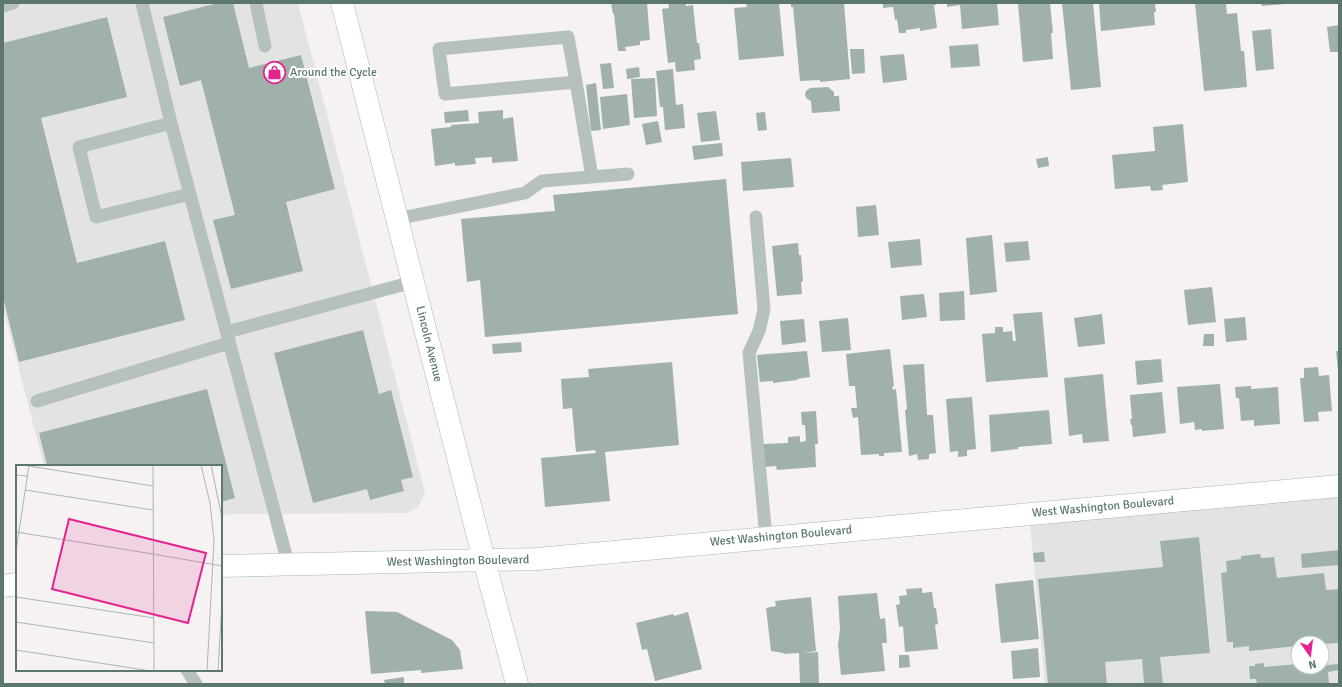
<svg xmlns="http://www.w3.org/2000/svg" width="1342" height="687" viewBox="0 0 1342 687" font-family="Signika,sans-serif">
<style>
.built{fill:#e3e4e2;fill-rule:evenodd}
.building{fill:#a0b0aa}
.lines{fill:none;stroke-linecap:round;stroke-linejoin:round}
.secondary-casing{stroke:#a9b5b1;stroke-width:23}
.lane{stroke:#b6c0bd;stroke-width:13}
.secondary{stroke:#fff;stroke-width:22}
.labels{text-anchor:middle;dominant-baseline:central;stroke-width:4;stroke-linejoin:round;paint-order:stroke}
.poi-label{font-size:12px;fill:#5c786e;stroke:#fff;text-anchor:start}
.street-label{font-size:12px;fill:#5c786e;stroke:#fff}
.inset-road{fill:none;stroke:#aab6b1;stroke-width:1}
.view{fill:#e42391;fill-opacity:0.15;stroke:#e42391;stroke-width:2}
.inset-edge{fill:none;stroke:#5c786e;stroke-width:2}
</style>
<rect width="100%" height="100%" fill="#f5f2f1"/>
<path class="built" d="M3 3H298L425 492 418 507 407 513 234 514 221 516V466H44L3 308Z
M1339 496V684H1045L1030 523ZM1298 643H1322V667H1298Z"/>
<path class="building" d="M218 3H233L249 68 301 55 335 189 286 202 303 271 231 289 213 220 235 215 201 80 180 86 163 17Z
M611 3H647L650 40 640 41V45L625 47 626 51H618L614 14H613Z
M668 3H686V6L693 5 697 43H699L701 59 694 60 695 70 676 72 675 62 668 63 662 9 669 8Z
M746 3H779L784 56 739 60 734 8 747 7Z
M791 3H844L850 79 820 82V80L800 81 793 7H791Z
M883 3H936V5H934L937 28 920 31V28L906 30V33H899L897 19 895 20 893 7 883 8Z
M947 3H997L999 25 962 29 960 5 947 7Z
M1018 3H1050L1053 33H1051L1053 59 1023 62Z
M1062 3H1093L1101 87 1071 90Z
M1099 3H1155L1156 12H1154L1155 25 1101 31Z
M1195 3H1226L1227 14 1237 13 1241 51H1244L1247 87 1204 91Z
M1261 3H1286V4L1262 6Z
M107 17 127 97 41 118 77 263 165 241 185 320 19 362 3 297V43Z
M1339 25V52H1330L1327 27Z
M1271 29 1274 69 1256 71 1252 31Z
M978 44 980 66 951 68 949 46Z
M850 49H864L865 73 852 74Z
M904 54 907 80 883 83 880 56Z
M611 63 614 88 603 89 600 64Z
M639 67 640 77 627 79 626 69Z
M673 69 676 105 683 104 685 128 665 130 663 107H660L656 71Z
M655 78 657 116 634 118 631 79Z
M596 83 601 130 591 131 586 85Z
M828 87 834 92V96H839L840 111 812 113 811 101 807 99 805 95 806 91 810 88Z
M627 94 630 125 603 129 600 97Z
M468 110 469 121 445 123 444 112Z
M503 110V119L513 117 518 161 492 163V157L475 158 476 164 455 166V163L435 166 431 129 451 127V125L479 123 478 112Z
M716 111 720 140 701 142 697 113Z
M765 112 767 130 758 131 756 113Z
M658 121 662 142 646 145 642 124Z
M1183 124 1188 182 1162 185 1163 190 1151 191 1150 186 1115 189 1112 155 1155 151 1153 127Z
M722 143 723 156 694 160 692 146Z
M1048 157 1049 166 1038 168 1036 159Z
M791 158 794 187 743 191 741 162Z
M726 179 738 314 485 337 480 280 467 282 461 219 555 211 553 195Z
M876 205 879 235 858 237 856 207Z
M992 235 997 292 970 295 966 238Z
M920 239 922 265 891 268 888 242Z
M1028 241 1030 260 1006 262 1004 243Z
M798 243 799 255H801L803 281 801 282 802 294 777 296 772 246Z
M1212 287 1216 322 1188 325 1184 290Z
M964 291 965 320 940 321 939 293Z
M924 294 927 317 902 320 900 296Z
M1042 312 1048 377 986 382 982 334 995 333V327H1003V332L1012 331 1013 341H1016L1013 314Z
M1102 314 1105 344 1078 347 1074 318Z
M1245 317 1247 340 1226 342 1224 319Z
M848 318 851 350 822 352 819 321Z
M804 319 806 342 782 345 780 321Z
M363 330 379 394 391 390 413 477 401 480 404 491 370 500 367 489 313 503 274 353Z
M1204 334H1214V346H1203Z
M521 342 522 352 493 354 492 344Z
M890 349 894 386 892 387 893 390 896 389 902 452 884 453V456H879V454L861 455 858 417 853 418 851 408H857L855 386H849L846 354Z
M807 351 810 377 797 379V380L773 383V381L760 382 757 355Z
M1336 351H1339V370H1338Z
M1161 359 1163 382 1137 385 1135 361Z
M672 362 679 445 605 452 610 501 545 507 541 458 596 453 595 450 576 452 572 408 563 409 561 379 589 377 588 369Z
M924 364 927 415H933L936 453 929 454V459L918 460 917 454 909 456 905 410 907 409 903 365Z
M1318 367 1319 376 1329 375 1332 411 1318 412 1319 421 1304 422 1300 378H1304V368Z
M1103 374 1109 441 1083 443 1082 434 1069 436 1064 378Z
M1220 384 1224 429 1202 431V429L1195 430 1194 422 1180 424 1177 387Z
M1251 386V389L1278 387 1280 424 1254 426V420L1241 421 1239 398H1236L1235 387Z
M207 389 235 498 221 502V466H47L39 433Z
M1162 392 1166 433 1133 437 1132 425H1131L1130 419H1132L1130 395Z
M972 397 976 449 967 450V456L958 457V451L950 452 946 399Z
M1049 410 1052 444 1018 447V449L991 452 989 415Z
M816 411 818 444H815L816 467 777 470 776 466 765 467 763 444 788 443V437L800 436V442L806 441 805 425H802L801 412Z
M1199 537 1210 653 1160 657 1163 684H1144L1142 659 1105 662 1107 684H1048L1038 579 1163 567 1160 541Z
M1339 550V565L1302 568 1301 554Z
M1044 552 1045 562H1034L1033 553Z
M1260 554 1261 558 1274 557 1277 578 1324 573 1326 590 1339 589V643L1322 644V643H1298V646L1249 651V646L1233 648V642H1227L1221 573 1227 572 1226 561 1241 559V556Z
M1033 580 1039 639 1001 643 995 584Z
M922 588V593L932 592 934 608H936L938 624 935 625 938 649 905 652 903 626 899 627 896 605 900 604 899 596 907 595 906 589Z
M877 593 880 619 885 618 887 643H882L885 671 841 675 838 645 840 629 838 596Z
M811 597 816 651 802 653 818 652 819 683 800 684 799 653 783 654 784 653 771 651 766 608 776 606 775 601Z
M365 611 397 612 452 640 460 650 463 669 421 673V670L371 674Z
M688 612 702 669 655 681 647 649 642 650 636 623 673 614 674 616Z
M1038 648 1040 677 1013 679 1011 651Z
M899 655H909L910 667 899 668Z
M1322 658H1326L1327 665 1339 664V670L1328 672 1329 684H1257L1256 679H1250L1249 666H1255V664L1264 663V667L1298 664V667H1322Z
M404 677V684H385L384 680Z"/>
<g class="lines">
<defs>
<path id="secondary" d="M342 3 484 560 517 684
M221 566 537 559 1339 486
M3 586 17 584"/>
</defs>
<use href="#secondary" class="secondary-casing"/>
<path class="lane" d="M142 3 171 123 288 563
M256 3 265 46
M3 6 13 3
M576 82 568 37 439 49 445 94 576 82 592 177
M171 123 79 147 96 217 190 194
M756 217 764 310 759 331 749 353 766 538
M396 219 525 193 542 181 628 174
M227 332 413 282
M37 401 229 343
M187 670 196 684"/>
<use href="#secondary" class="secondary"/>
</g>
<defs>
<symbol id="shop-ring" viewBox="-11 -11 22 22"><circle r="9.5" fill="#fff" stroke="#e42391" stroke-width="1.5"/><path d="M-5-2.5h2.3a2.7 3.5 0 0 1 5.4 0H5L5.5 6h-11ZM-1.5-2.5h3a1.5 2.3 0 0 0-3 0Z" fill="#e42391"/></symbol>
</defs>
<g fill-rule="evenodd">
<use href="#shop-ring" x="262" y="60" width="25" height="25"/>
</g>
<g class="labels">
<g class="poi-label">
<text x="290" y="72">Around the Cycle</text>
</g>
<g class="street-label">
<text transform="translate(429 344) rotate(76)">Lincoln Avenue</text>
<text transform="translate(1103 507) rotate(-5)">West Washington Boulevard</text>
<text transform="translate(781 536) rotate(-5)">West Washington Boulevard</text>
<text transform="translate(458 561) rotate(-1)">West Washington Boulevard</text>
</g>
</g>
<g transform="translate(16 465)">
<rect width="206" height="206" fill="#f5f2f1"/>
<path class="inset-road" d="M137 0 138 206M185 0 194 38 198 75 191 206M195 0 206 53M13 1 137 21M0 10 12 11M9 25 137 45M0 67 137 89M0 86 13 0M137 89 206 101M0 132 138 153M0 157 138 178M0 185 135 206M202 206 206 137"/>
<path class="view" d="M53 54 190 88 172 158 36 124Z"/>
<rect width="206" height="206" class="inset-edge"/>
</g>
<rect width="1342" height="687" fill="none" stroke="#5c786e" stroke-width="8"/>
<g transform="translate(1310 655) rotate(166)"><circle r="19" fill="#ffffff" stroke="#bec9c5"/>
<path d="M0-3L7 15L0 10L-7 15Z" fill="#e42391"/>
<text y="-6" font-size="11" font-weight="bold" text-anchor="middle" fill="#5c786e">N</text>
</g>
</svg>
